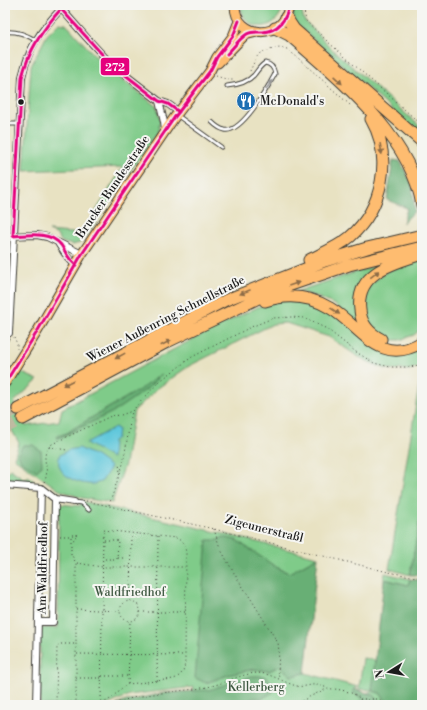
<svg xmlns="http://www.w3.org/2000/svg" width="427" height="710" viewBox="0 0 427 710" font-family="'Libre Bodoni',serif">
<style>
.green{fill:#7fcb89;stroke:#4e7452}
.forest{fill:#67af75;stroke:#426648}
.water{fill:#5fc7db;stroke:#3e727c}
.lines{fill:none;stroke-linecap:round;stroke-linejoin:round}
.motorway-tunnel{stroke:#bfbaa1;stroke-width:11;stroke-dasharray:11 5.5;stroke-linecap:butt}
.service-casing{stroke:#3b3a35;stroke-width:5}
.minor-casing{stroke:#3b3a35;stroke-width:8}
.primary-casing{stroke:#3b3a35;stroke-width:11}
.motorway-casing{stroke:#3b3a35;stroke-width:13}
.path{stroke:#3b3a35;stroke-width:1;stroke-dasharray:1 3;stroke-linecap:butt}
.service{stroke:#fff;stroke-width:3}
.minor{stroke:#fff;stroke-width:6}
.primary{stroke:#febc70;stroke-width:9}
.motorway{stroke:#febc70;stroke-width:11}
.bus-1-casing{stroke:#f6f6f2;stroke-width:6}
.bus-1{stroke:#e5007d;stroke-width:3}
.oneway{fill:#8d6c46}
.oneway2{fill:#999}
.bus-dot{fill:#1c1c1c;stroke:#f6f6f2;stroke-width:1.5}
.labels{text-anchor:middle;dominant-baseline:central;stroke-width:4;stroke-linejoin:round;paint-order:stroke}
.poi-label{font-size:12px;fill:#1c1c1c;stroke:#f6f6f2;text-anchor:start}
.street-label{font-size:12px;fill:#1c1c1c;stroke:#f6f6f2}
.park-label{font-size:12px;fill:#3f5942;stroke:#f6f6f2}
.line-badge{stroke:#f6f6f2;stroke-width:1.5}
.badge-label{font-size:11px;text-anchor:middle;font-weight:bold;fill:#fff}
</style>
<rect width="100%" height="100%" fill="#f6f6f2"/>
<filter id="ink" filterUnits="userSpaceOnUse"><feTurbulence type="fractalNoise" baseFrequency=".025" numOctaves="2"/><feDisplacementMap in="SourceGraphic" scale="8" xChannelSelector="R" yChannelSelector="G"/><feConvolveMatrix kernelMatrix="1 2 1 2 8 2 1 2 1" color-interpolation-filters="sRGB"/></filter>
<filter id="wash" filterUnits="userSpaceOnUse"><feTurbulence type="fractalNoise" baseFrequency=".012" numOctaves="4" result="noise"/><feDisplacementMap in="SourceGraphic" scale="16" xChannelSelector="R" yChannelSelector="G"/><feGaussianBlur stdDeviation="0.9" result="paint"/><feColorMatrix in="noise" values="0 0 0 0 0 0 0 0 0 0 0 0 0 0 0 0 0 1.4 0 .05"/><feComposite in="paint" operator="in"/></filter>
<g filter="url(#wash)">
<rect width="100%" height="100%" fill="#e8e2c2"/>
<path class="green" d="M241 5H283C278 35 241 32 241 5Z
M294 5H300L304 20 333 50 422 128V137L293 21Z
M59 23 66 24 98 59 118 76 157 107 160 120 158 132 133 167 85 238 80 243 72 245 62 242 56 234 49 231 82 234 123 167 24 171 31 66 47 35Z
M422 258V328L414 335 408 337 400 340H388L377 333 365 318 364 297 366 288 387 271Z
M378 265 364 280 365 331 335 305 317 297 298 291Z
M280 300 305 301 406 354 422 347V366L409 370 386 369 373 364 357 356 329 337 286 323 273 324 189 366 158 388 134 411 125 464 112 503 82 498 59 490 14 458 19 443 5 418V389L18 371 38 380 14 402 26 426 59 421 62 409 212 329 258 307Z
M422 367V508L410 575 389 569Z
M10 469 26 480 28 476 33 480V482L5 481V476Z
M81 501 208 530 318 557 289 573 276 567 206 683 228 675 254 669 269 671 280 666 291 676 305 673 358 687 354 689 367 693 372 691 380 693 390 705H192L194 687 129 695 108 705H40V628H58L59 504 80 506Z
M385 573 410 579 408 585 384 579Z
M363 658 375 660 372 690 359 689Z"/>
<path class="forest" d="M393 160 400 161 412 184 415 211 403 223 407 208 387 200Z
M162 374 147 389 115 411 57 439V436L67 433 74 428 139 390Z
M23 445H33L41 451 42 465 37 471 21 461 18 454Z
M422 508V575H410Z
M223 537 236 540 276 567 289 573 318 557 305 673 291 676 280 666 269 671 254 669 228 675 206 683 195 678 207 540H219Z
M384 579 408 585 410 579 421 580 422 589V705H390L380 693 372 691Z
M251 676H264L275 684 273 692 263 698H253L246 703 239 705H229L228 702 225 703 224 705H116L126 701 164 693 209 690Z
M353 689 374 695 382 705H363L360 697 353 692Z"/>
<path class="water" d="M115 427 118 429 117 438 113 441 112 458 86 443Z
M79 448 96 456 111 467 102 481C98 483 93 485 89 484 74 483 53 472 60 455L68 450Z"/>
</g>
<g filter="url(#ink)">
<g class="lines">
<path class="motorway-tunnel" d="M5 415 18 409
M5 428 23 419"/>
<defs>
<path id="service" d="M5 32C17 31 25 34 35 40
M178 116 221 147
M212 122C215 125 220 129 225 130 242 133 268 87 275 74 274 68 271 64 265 63 260 66 258 70 254 75 247 83 237 85 227 86
M5 124H19
M5 342 9 333
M74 502 81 503 89 510"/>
<path id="minor" d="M58 5 86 37 110 63 159 101 168 104 179 112
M159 101 164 122 165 131
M5 236 37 235 47 237 82 254
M58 243C63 251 68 260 76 265
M9 333 22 77C29 47 40 31 61 9
M5 485 41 488 55 499 74 502
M38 622H53L55 499
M36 705 41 488"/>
<path id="primary" d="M235 5C235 40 286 41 289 5
M218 63 245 35 257 32
M5 383 37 332 82 254 174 118 210 71 217 57 233 36 239 21"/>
<path id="motorway" d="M286 17 294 29 422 142
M275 28 289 35C340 80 410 135 422 205
M309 260C323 253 338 247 350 237 383 208 393 157 371 119
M265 301C287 294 310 296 330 308 361 326 379 368 422 342
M381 339C369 333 361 323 360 310 355 272 394 263 422 254
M18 409 226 300 325 261 367 248 422 235
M23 419 167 342 273 291 349 265 422 247"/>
</defs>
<use href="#service" class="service-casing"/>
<use href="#minor" class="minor-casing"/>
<use href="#primary" class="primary-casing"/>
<use href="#motorway" class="motorway-casing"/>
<path class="path" d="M303 5 306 21 327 41 422 125
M250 71 256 58 260 53 279 47 287 49 298 58 350 105
M216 76 229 80H234
M14 337 17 344V349
M49 447 67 450
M120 473 123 464 132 411
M44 482C52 468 37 457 52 444L111 416 121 415 132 411 160 381 192 357 251 327 273 318 291 317 304 318 327 329 356 352 374 363 390 367H410L422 364
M86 501 214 529 388 572 422 578
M109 505 120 473 119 463
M214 529 220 548 235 575 251 599 278 643C280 655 277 666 279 678
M72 535H74L76 537 75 539 73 540
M76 535 77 532
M60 536H71V554L76 563V702C84 702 94 704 102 703 112 701 119 688 128 684L174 679C185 674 185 666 185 655L186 553C185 546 183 541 176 538L103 530 101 703
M104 540H118L117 559H104
M118 558H125
M77 563 102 567H185
M120 611a10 10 0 1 1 20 0a10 10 0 1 1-20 0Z
M130 601 131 534
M76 609 119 611
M140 612H185
M74 644H60L57 646 56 702H75
M77 654 185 655
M102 676H129
M76 678H101
M157 681 158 536
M128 684 130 622
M360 699H379L384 705
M111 705C141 692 175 693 207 687 223 684 240 674 257 673 271 673 284 683 297 686 310 688 311 681 327 688
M295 705C299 702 324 689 328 689 335 688 356 692 360 699 361 701 361 703 361 705
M422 705 418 687 422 613"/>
<use href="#service" class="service"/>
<use href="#minor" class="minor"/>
<use href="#primary" class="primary"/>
<use href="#motorway" class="motorway"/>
<defs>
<path id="bus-1" d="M61 9 110 63 159 101 168 104 179 112
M227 54C234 47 239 39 247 34 252 31 257 32 263 32 278 31 287 19 289 5
M13 236 22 77C29 50 42 30 61 9
M13 236C28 235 50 231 61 245 66 252 68 260 76 265
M5 383 37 332 82 254 174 118 210 71 217 57 233 36 239 21"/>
</defs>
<use href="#bus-1" class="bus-1-casing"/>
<use href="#bus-1" class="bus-1"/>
</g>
<defs><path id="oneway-solid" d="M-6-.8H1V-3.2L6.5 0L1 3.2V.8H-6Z"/></defs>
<g class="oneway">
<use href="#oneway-solid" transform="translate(338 80) rotate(43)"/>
<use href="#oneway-solid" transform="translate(381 149) rotate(81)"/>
<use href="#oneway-solid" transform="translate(375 274) rotate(-38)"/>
<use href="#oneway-solid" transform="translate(294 284) rotate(-20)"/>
<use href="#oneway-solid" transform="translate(245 292) rotate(158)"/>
<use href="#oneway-solid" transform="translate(335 311) rotate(34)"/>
<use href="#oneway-solid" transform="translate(166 343) rotate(-27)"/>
<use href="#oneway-solid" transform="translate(120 356) rotate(151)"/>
<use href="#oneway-solid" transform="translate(68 383) rotate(153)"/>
</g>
<use class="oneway2" href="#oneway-solid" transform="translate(269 85) rotate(-57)"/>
</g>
<defs>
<symbol id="restaurant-disc" viewBox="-11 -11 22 22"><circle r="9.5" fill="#1f6fb2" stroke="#f6f6f2"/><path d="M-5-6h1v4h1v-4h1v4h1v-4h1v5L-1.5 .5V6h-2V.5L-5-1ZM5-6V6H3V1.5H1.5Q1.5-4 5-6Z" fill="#fff"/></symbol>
</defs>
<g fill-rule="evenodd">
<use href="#restaurant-disc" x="235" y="90" width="22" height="22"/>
</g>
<circle class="bus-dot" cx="21" cy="102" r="3.5"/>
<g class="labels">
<g class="poi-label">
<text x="260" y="101">McDonald's</text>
</g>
<g class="street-label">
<text transform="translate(113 187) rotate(-56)">Brucker Bundesstraße</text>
<text transform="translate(166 319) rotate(-27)">Wiener Außenring Schnellstraße</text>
<text transform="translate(264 529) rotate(14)">Zigeunerstraßl</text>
<text transform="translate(43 568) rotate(-89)">Am Waldfriedhof</text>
</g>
<g class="park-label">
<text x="130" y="592">Waldfriedhof</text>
<text x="256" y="687">Kellerberg</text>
</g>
</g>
<rect class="line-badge" x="100" y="57" width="30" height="19" rx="4" fill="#e5007d"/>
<g class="badge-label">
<text x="115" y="71">272</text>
</g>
<rect width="427" height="710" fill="none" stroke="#f6f6f2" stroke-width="20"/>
<g transform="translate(389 672) rotate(259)" stroke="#f6f6f2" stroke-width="3" paint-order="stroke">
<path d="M0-3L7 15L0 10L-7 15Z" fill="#1c1c1c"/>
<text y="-6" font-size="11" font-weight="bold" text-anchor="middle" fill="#1c1c1c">N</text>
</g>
</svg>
